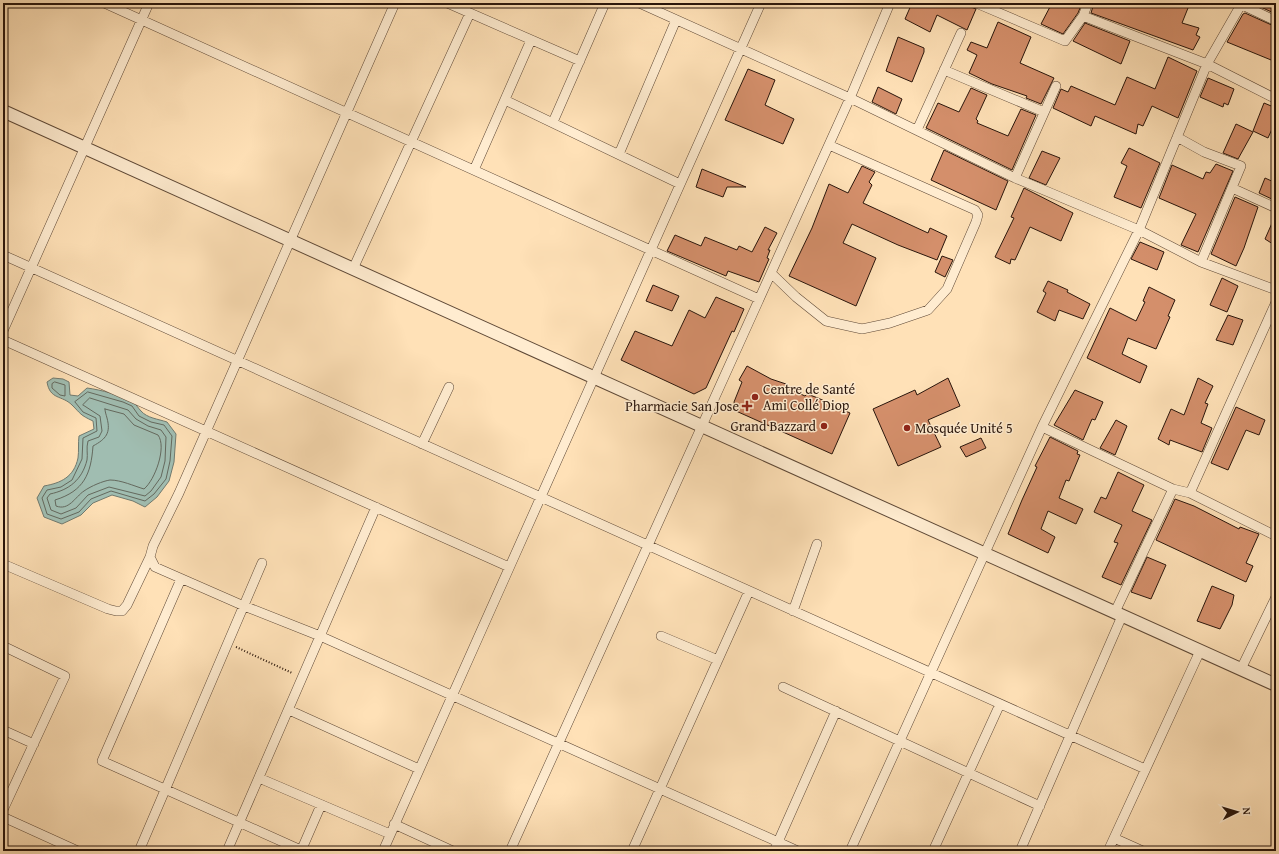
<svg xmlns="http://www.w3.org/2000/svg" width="1279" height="854" viewBox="0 0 1279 854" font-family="'Gentium Book Plus',serif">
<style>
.water{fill:#a0bdb1;stroke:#707a6f}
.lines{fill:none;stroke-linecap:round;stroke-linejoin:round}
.shore{stroke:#64695e;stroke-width:1}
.building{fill:#d48f6b;stroke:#29150b}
.minor-casing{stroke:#5e4836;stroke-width:10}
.tertiary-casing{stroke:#5e4836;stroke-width:14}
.path{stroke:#29150b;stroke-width:2;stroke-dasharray:1 2;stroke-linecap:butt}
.minor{stroke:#ffecd0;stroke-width:9}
.tertiary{stroke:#ffecd0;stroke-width:12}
.poi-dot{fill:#8f2418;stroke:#ffecd0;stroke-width:1.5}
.labels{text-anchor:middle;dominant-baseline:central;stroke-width:3;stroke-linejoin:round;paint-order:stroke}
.poi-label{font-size:14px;fill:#29150b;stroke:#ffecd0;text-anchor:start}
</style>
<rect width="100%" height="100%" fill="#ffe1b7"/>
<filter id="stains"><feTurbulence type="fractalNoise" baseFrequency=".005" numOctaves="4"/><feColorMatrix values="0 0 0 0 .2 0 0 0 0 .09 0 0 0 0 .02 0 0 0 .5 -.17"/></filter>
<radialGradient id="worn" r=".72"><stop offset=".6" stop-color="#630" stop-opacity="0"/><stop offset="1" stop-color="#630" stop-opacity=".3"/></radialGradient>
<path class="water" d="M53 378 63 379 69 382 70 395 78 396 87 388C102 390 120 395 133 402 136 404 138 408 141 411 147 418 158 419 167 422L176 434 174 462 169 481 157 497 145 507 133 501 112 495 93 503 81 515 62 524 44 517 37 498 44 486C61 483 74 477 78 458 79 451 78 443 79 436L94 429 93 421C80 415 81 414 72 405 62 395 50 400 47 382Z"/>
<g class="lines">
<path class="shore" d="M55 382 65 385V396L60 395 52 388V384Z
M88 392 123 402 132 406 139 416 151 422 164 425 172 436 170 461 166 479 154 494 145 501 111 491 91 499 79 512 61 519 47 514 42 498 47 490 61 487 72 480 82 459 83 438 97 431 96 418 83 412 75 402Z
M90 398 128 410 136 419 148 426 161 430 166 437 165 461 161 477 151 491 145 496 109 487 88 495 76 508 61 514 51 510 47 498 50 494C69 490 82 480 87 460 88 454 86 448 88 441L99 437 102 431 100 416 83 405Z
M105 409 124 414 134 425 158 435C167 447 155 480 144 489 134 486 121 480 110 480 103 481 91 486 84 491 75 497 69 511 56 506L55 500C84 491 91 474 93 446 106 439 111 433 107 418 106 414 105 412 105 409Z"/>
</g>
<path class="building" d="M912 3H970L971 7 976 9 967 30 937 15 930 32 905 19Z
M1052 3H1082L1078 13 1063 34 1041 24Z
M1094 3H1190L1182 23 1199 28 1196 35 1200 37 1193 50 1091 13Z
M1252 3H1276V14Z
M1245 13 1276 27V62L1227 42 1243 14Z
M998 22 1031 37 1020 63 1054 78 1041 104 1026 98 1027 96 992 84 969 73 977 55 967 50 971 42 987 48Z
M1085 23 1130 41 1121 64 1073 41Z
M898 37 924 48V52L912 82 886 71Z
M1168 57 1197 71 1178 118 1152 106 1143 126 1138 124 1136 134 1095 116 1091 126 1053 108 1061 89 1068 92 1071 86 1115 105 1127 77 1155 89Z
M748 69 775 80 765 105 794 119 783 144 725 120Z
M1208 78 1234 89 1228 105 1224 103 1223 107 1200 97Z
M878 87 902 99 896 114 872 102Z
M971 88 987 95 976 119 978 121 977 123 1008 136 1021 109 1036 115 1012 170 926 128 938 103 959 112Z
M1264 103 1276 108V120L1268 138 1253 131Z
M1236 124 1253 132 1238 159 1223 153Z
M1129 148 1160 163 1141 208 1114 197 1127 166 1121 163Z
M944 150 1008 181 996 210 931 180Z
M1042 151 1060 158 1046 185 1029 178Z
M1216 164 1233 171 1198 252 1181 245 1196 214 1159 198 1172 165 1203 179 1206 172 1210 173Z
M862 166 875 172 869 182 872 185 863 203 928 233 930 228 947 236 937 260 898 245 852 224 843 243 876 258 856 306 789 276 812 228 829 184 848 193Z
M702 169 746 187H727L723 197 696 187Z
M1265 178 1276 183V201L1259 193Z
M1024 188 1073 213 1061 241 1030 227 1015 260 1011 259 1010 264 995 257 1014 218 1011 217Z
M1235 197 1258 207 1244 248 1236 266 1211 254Z
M1276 214V246L1265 239Z
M765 227 777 233 768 250H770L767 258 769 259 759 282 728 271 726 276 667 251 675 235 701 246 705 237 737 250 739 246 752 252Z
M1140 242 1164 252 1157 270 1131 259Z
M942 256 953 260 945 277 935 272Z
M1222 278 1238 286 1227 312 1210 305Z
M1048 281 1068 290 1067 292 1090 304 1083 319 1059 310 1055 321 1037 312 1046 293 1043 291Z
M653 285 679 296 672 311 646 301Z
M1149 287 1175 300 1168 316 1170 317 1156 349 1128 338 1122 354 1147 366 1140 383 1087 358 1110 308 1136 321 1145 302 1143 301Z
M716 297 744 309 734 332 732 331 706 388 694 394 621 360 635 331 672 346 689 310 705 318Z
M1228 315 1243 320 1233 345 1216 340Z
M747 366 771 379 786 384 785 387 805 396 807 394 818 398 850 413 832 454 736 411 734 402 742 382 739 380Z
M948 378 960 406 928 420 941 447 898 466 873 409 915 390 917 395Z
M1198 378 1213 386 1205 403 1208 404 1201 423 1212 428 1202 452 1170 440 1169 445 1158 439 1171 409 1184 415Z
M1075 390 1103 402 1095 420 1092 419 1083 440 1054 425Z
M1236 407 1265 420 1259 435 1246 430 1228 470 1211 463Z
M1116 420 1127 426 1115 455 1100 448Z
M1050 437 1078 451 1077 454 1080 455 1069 481 1066 480 1059 498 1083 509 1076 524 1048 511 1041 529 1055 537 1048 553 1008 534 1022 500 1037 467 1035 466Z
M981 438 986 448 966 457 960 447Z
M1118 472 1144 485 1132 511 1152 520 1121 585 1102 577 1118 543 1114 542 1122 525 1094 512 1101 497 1106 499Z
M1175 499 1194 506 1239 529 1240 527 1259 534 1246 563 1253 566 1246 582 1156 540Z
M1147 557 1166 565 1151 599 1131 592Z
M1212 586 1234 595 1232 605 1220 629 1197 621Z"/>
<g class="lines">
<defs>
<path id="minor" d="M104 3 759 299
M395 3 179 493 153 546 150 557 155 567 244 606 320 636 798 851
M447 3 580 61
M639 3 850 98 1015 178 1139 230 1201 262 1276 290
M976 3 1065 41 1083 16 1088 3
M1238 3 1276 21
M1083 16 1207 64 1276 99
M944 70 1044 112
M505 100 680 184
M553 122 605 3
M917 130 961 33
M1177 137 1204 152 1241 166 1201 262
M619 154 676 20
M474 170 531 40
M1015 178 1056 86
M1232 188 1276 208
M3 255 1145 769
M353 269 470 13
M771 273 796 297 826 321 862 329 890 323 928 310 947 289 976 222 978 215 975 210 829 145
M3 331 149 3
M3 340 509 567
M1042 427 1173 489 1190 493 1276 536
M422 444 449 387
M1190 493 1276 302
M3 564 108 609 116 611H122L127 605 150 557
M181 579 102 761 301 850
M793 611 817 544
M1115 612 1173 489
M661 636 718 660
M3 646 65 676 3 810
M1241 669 1276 597
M783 687 1040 806
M289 710 419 769
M3 730 34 744
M259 778 390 834
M3 817 78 851
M394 824 453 851
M1114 838 1143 851
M139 851 262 563
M227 851 376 507
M301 851 321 805
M383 851 761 3
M510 851 850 98 890 3
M632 851 749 591
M774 851 836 711
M850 851 1042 427 1139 230 1207 64 1242 3
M933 851 1000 704
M1020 851 1122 616
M1108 851 1200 651"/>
<path id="tertiary" d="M3 111 1276 685"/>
</defs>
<use href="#minor" class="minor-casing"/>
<use href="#tertiary" class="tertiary-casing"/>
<path class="path" d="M236 647 292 673"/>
<use href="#minor" class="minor"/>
<use href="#tertiary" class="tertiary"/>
</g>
<g class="poi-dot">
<circle cx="755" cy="397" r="4"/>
<path d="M745 400h4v4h4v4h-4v4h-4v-4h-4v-4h4z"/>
<circle cx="824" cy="426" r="4"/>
<circle cx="907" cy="428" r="4"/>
</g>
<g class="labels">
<g class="poi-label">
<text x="763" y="389">Centre de Santé<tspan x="763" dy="16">Ami Collé Diop</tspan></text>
<text x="739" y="406" text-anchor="end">Pharmacie San Jose</text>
<text x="816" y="426" text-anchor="end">Grand Bazzard</text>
<text x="915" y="428">Mosquée Unité 5</text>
</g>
</g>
<rect width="1279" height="854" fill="none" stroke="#ffe1b7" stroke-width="16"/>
<rect x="4" y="4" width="1271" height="846" fill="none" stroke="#29150b" stroke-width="2"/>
<rect x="8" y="8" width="1263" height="838" fill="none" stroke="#29150b"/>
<g transform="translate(1237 812) rotate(85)" stroke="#ffecd0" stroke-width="3" paint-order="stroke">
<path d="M0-3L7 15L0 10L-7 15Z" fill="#29150b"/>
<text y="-6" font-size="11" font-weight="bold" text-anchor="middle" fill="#29150b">N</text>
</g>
<rect width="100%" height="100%" filter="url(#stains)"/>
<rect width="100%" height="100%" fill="url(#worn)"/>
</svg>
